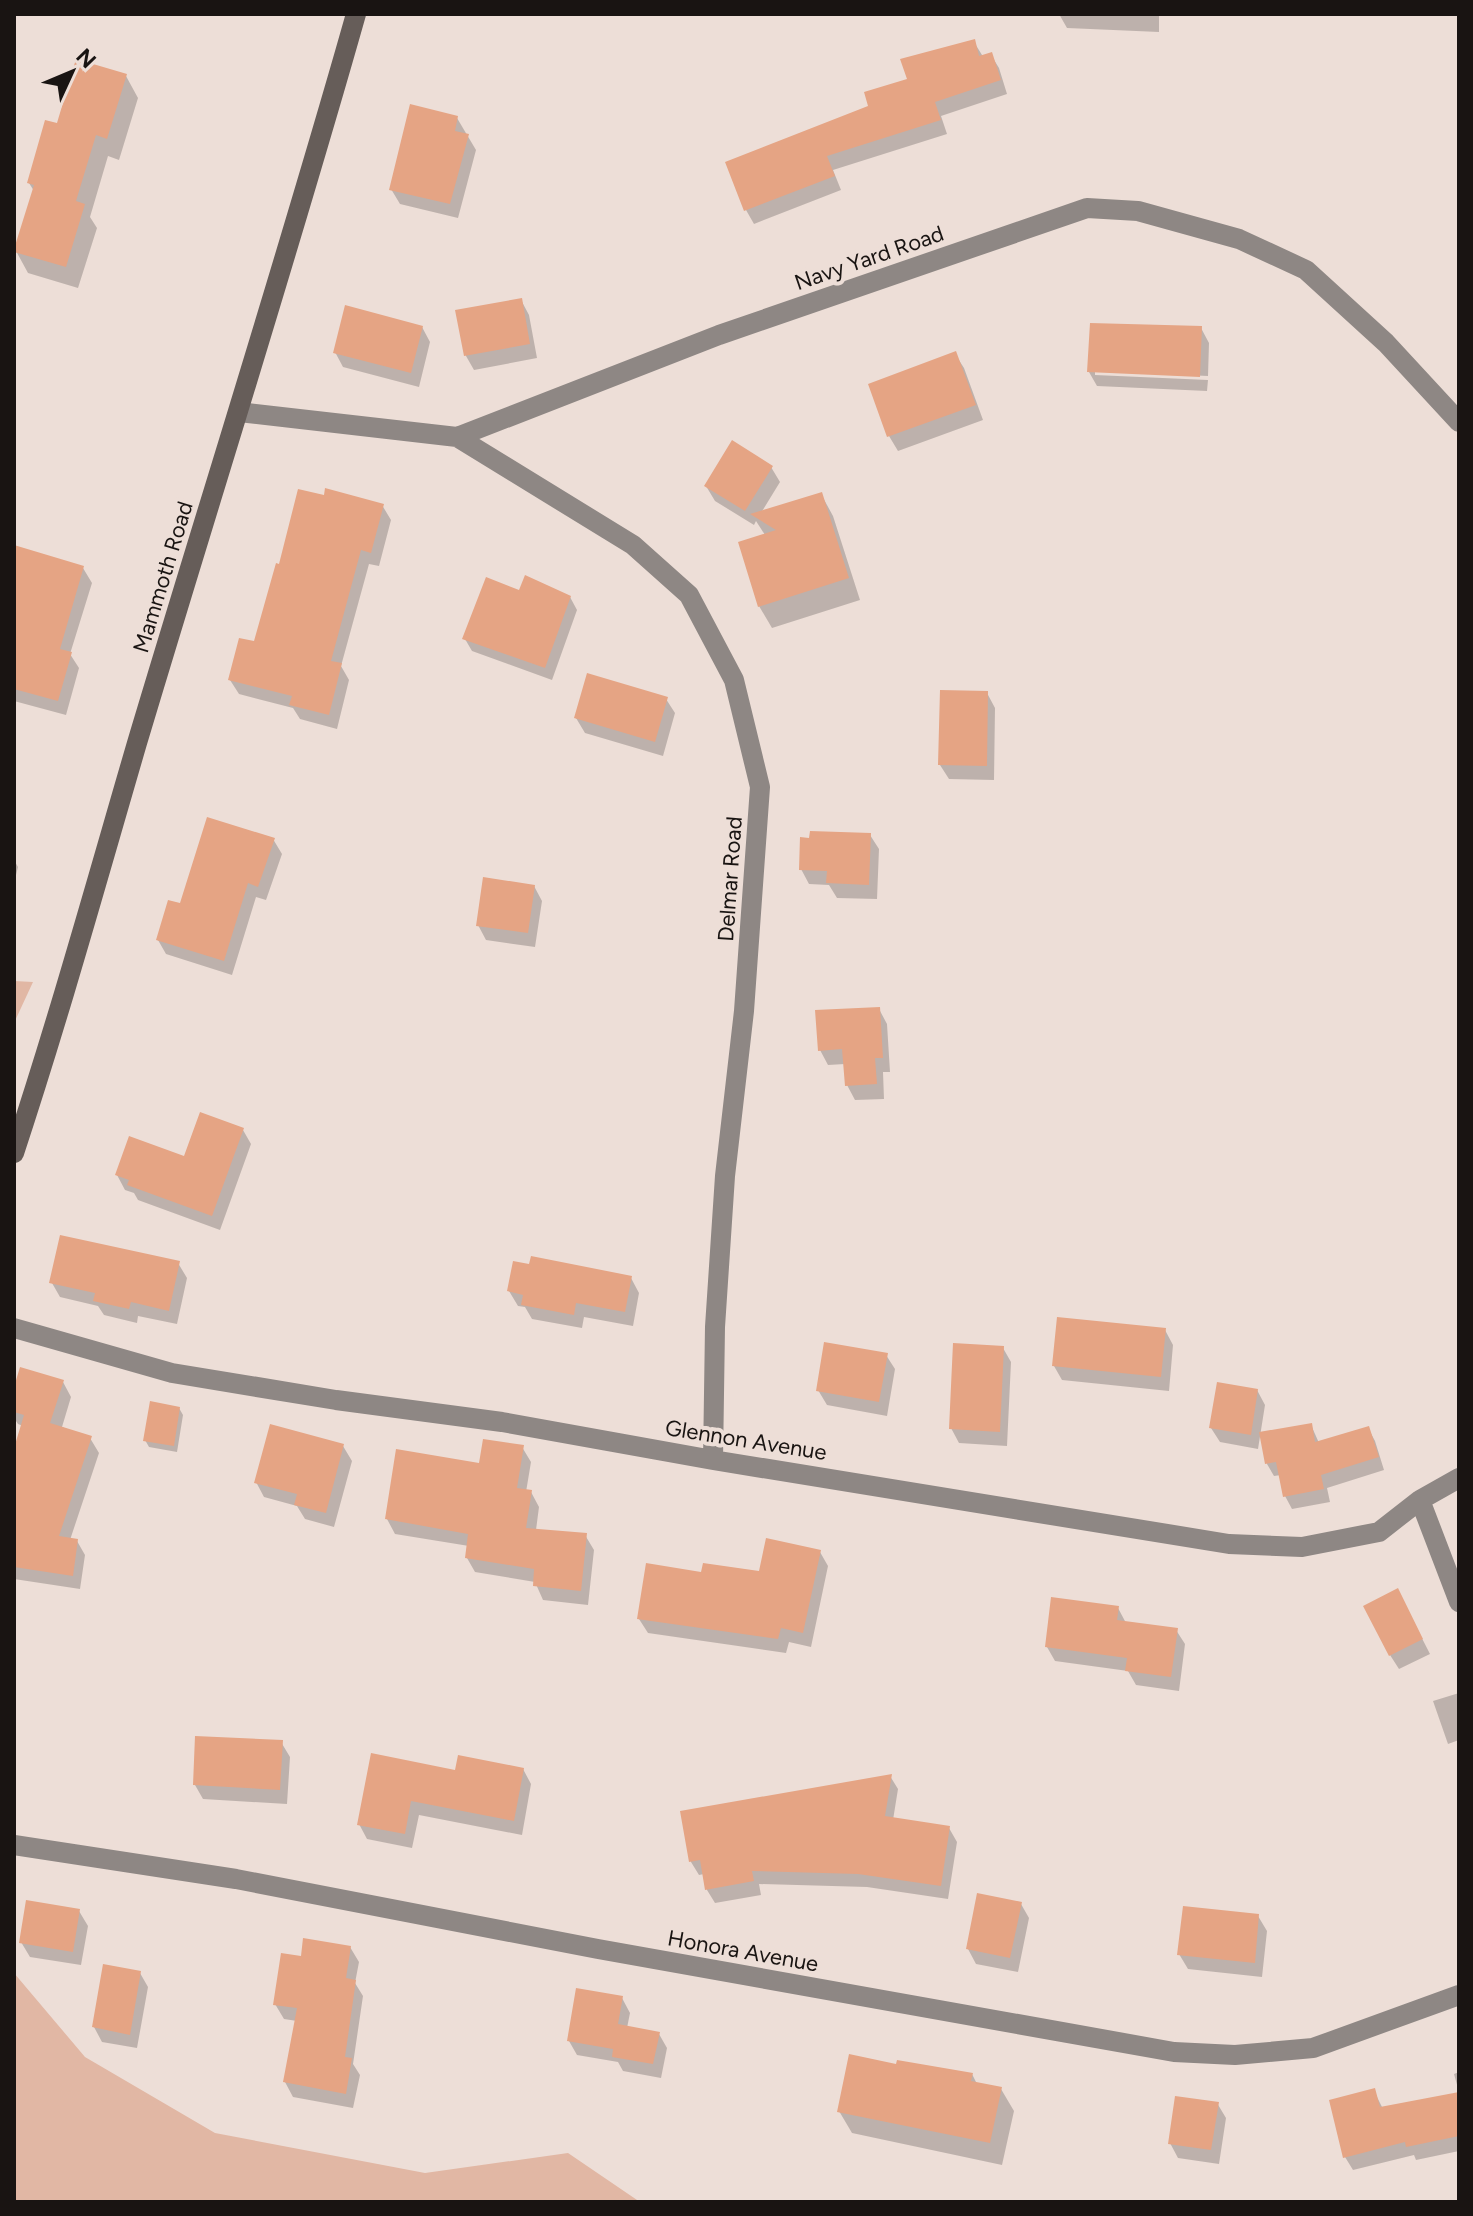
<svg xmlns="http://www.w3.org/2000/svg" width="1473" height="2216" viewBox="0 0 1473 2216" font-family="Figtree,sans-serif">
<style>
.green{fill:#e1b7a4}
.shadow{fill:#0003}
.building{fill:#e5a484}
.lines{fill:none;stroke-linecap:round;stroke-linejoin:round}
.street{stroke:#8e8784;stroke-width:20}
.secondary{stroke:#665d59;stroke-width:20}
.labels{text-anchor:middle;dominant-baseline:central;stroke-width:8;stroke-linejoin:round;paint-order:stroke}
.street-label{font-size:22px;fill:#191412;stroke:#edded7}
</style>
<rect width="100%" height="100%" fill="#edded7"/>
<path class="green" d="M14 981 33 982 14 1023Z
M14 1973 85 2057 215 2133 425 2173 568 2153 640 2202H14Z"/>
<path class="shadow" d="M1059 14H1159V32L1067 28Z
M974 42 982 55H991L999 68 1007 94 941 116 947 134 833 170 841 190 754 224 746 210 871 107 909 80Z
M126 76 138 98 119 160 108 156 90 217 97 228 78 288 28 273 16 251 34 191 29 183 58 125Z
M457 118 476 150 458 218 400 204 391 189Z
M521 300 529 315 537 358 474 370 466 356 458 312Z
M422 327 430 342 419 387 343 367 335 352Z
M1201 328 1209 343 1208 376 1095 371V375L1208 380 1207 391 1097 386 1089 372Z
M955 354 964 368 983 420 898 451 889 436 871 385Z
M771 467 780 482 761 513 821 494 833 516 860 600 772 628 759 606 765 535 756 521 754 525 715 501 706 486Z
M382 505 391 520 379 566 369 564 341 666 349 680 337 729 300 719 293 708 239 694 230 680 255 644 281 567Z
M14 568H83L92 583 70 654 79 668 66 715 14 701Z
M520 593 570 597 577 610 552 680 472 651 465 639Z
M987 693 995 708 994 780 949 779 940 765Z
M666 699 675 713 663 756 585 733 576 718Z
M870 835 879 849 877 899 837 898 829 885 809 884 801 869Z
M273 839 282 854 266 900 256 897 232 975 166 954 158 940 181 906Z
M14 860 18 867 14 883Z
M534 886 542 901 535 947 486 940 478 925Z
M879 1009 887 1024 890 1072H883L884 1099 855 1100 847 1085 845 1064 828 1065 820 1050Z
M243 1130 251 1144 220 1230 138 1200 134 1193 125 1190 117 1175 185 1158Z
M178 1263 187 1278 177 1324 138 1316 137 1323 104 1315 98 1306 60 1297 52 1283Z
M631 1278 639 1293 633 1326 584 1317 582 1328 532 1319 525 1307 518 1306 509 1291Z
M1165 1330 1173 1345 1169 1391 1062 1380 1054 1366Z
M1003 1348 1011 1362 1007 1446 959 1443 951 1428Z
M886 1355 895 1369 887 1416 827 1405 818 1390Z
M63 1382 71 1397 62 1427 90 1438 99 1453 70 1540 77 1541 85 1555 80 1589 14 1579V1454L23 1426 18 1424 14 1418V1394Z
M1257 1390 1265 1405 1258 1449 1220 1442 1211 1428Z
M179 1408 183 1415 177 1452 149 1447 145 1440Z
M1311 1425 1319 1443 1368 1428 1375 1441 1384 1470 1327 1488 1330 1502 1292 1509 1285 1496 1281 1475 1274 1476 1267 1464 1262 1434Z
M343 1446 352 1461 334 1527 305 1519 297 1506 264 1497 256 1482Z
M522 1447 531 1462 526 1492H531L539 1507 536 1530 585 1535 594 1550 588 1605 543 1600 535 1582 475 1572 467 1558 469 1546 395 1534 387 1519 481 1465Z
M820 1552 828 1566 811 1647 789 1642 786 1653 648 1633 639 1619 703 1574 760 1573Z
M1405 1605 1430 1654 1399 1669 1390 1655Z
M1118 1608 1126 1623 1176 1630 1185 1644 1179 1691 1136 1685 1128 1671 1055 1661 1047 1647Z
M1459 1693V1740L1448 1744 1433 1701Z
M281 1742 290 1757 287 1804 203 1799 195 1785Z
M523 1769 531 1784 522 1835 419 1815 412 1848 367 1839 359 1824 456 1772Z
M890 1776 898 1789 893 1820 949 1828 957 1842 948 1899 867 1887 759 1884 761 1895 715 1903 707 1890 704 1874 699 1875 691 1862 682 1813Z
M1021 1904 1029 1918 1018 1972 976 1964 968 1949Z
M79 1911 88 1926 81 1965 30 1957 21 1942Z
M1258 1916 1267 1931 1262 1977 1188 1969 1179 1954Z
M350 1947 359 1962 355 1983 363 1996 353 2064 360 2075 353 2108 293 2097 285 2082 297 2021 284 2019 275 2004 303 1958Z
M140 1973 148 1987 137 2048 102 2042 94 2027Z
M622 1998 630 2013 627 2028 659 2034 667 2048 661 2078 623 2071 618 2062 577 2055 569 2041Z
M1459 2072V2092L1454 2074Z
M972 2074 977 2084 1001 2089 1014 2111 1002 2165 852 2133 839 2111Z
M1374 2091 1383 2109 1459 2094V2151L1416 2160 1414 2155 1353 2170 1345 2157Z
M1217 2103 1226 2118 1219 2164 1178 2158 1170 2143Z"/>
<path class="building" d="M975 39 979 56 992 52 1001 80 935 102 941 120 827 156 835 176 744 211 725 162 868 106 864 92 907 79 900 59Z
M76 59 127 74 107 139 96 135 76 201 85 204 66 267 14 252V249L34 185 27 183 45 120 57 123Z
M410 104 458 116 455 131 469 134 450 204 389 190Z
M522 298 530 344 464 356 455 310Z
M345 305 423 326 411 373 333 353Z
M1090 323 1202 326 1200 377 1087 372Z
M956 351 976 405 887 437 868 384Z
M732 440 773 466 745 511 704 486Z
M325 488 384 504 371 553 361 550 331 661 342 663 329 715 289 705 292 696 228 680 239 638 254 641 276 563 279 564 298 489 324 495Z
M822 492 849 578 758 607 738 542 776 530 750 514Z
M14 545 84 566 60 649 72 652 58 701 14 689Z
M525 575 571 596 545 668 462 639 486 577 519 590Z
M587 673 668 697 655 742 574 718Z
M940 690 988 691 987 766 938 765Z
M207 817 275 838 258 887 248 883 224 961 156 940 168 900 180 903Z
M810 831 871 833 869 885 826 883 827 871 799 870 800 837 809 838Z
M483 877 535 885 528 933 476 926Z
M880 1007 883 1058H875L877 1084 845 1086 842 1049 818 1051 815 1010Z
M200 1112 244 1128 212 1216 127 1185 129 1180 115 1175 129 1136 184 1156Z
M60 1235 180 1261 169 1311 131 1302 129 1309 93 1301 95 1293 49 1283Z
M531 1256 632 1276 625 1312 576 1303 574 1315 521 1305 523 1295 507 1291 513 1261 529 1264Z
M1057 1317 1166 1328 1161 1377 1052 1366Z
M824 1342 888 1353 879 1402 816 1391Z
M953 1343 1004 1346 1000 1432 949 1429Z
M20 1367 64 1380 50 1423 92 1436 59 1536 78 1539 73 1576 14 1567V1448L24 1415 14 1412V1387Z
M1217 1382 1258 1389 1251 1435 1209 1428Z
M150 1401 180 1407 174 1446 143 1441Z
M1312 1423 1315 1442 1369 1426 1379 1457 1321 1475 1324 1489 1283 1497 1276 1462 1265 1464 1259 1432Z
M270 1424 344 1444 326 1513 294 1505 297 1494 254 1483Z
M483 1439 524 1445 517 1488 532 1490 526 1528 587 1533 581 1591 533 1586 534 1569 465 1558 468 1534 385 1519 396 1449 479 1463Z
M766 1538 821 1550 803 1633 781 1628 778 1639 637 1619 646 1563 701 1572 703 1563 759 1571Z
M1398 1588 1423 1639 1389 1656 1363 1606Z
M1051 1597 1119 1606 1117 1620 1178 1628 1171 1677 1125 1671 1127 1658 1045 1647Z
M195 1736 283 1740 280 1790 193 1785Z
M371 1753 455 1770 458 1755 524 1768 514 1821 411 1801 405 1834 357 1825Z
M892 1774 885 1816 950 1826 941 1886 858 1874 752 1871 754 1881 705 1890 700 1860 689 1862 680 1811Z
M977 1893 1022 1902 1010 1958 966 1949Z
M26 1900 80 1909 73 1952 19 1943Z
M1183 1906 1259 1914 1255 1963 1177 1955Z
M303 1938 351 1946 346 1978 356 1980 345 2057 352 2058 346 2094 283 2082 297 2008 273 2005 281 1953 301 1956Z
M103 1964 141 1971 130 2035 92 2027Z
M576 1988 623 1996 618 2024 660 2032 653 2064 612 2057 613 2049 567 2041Z
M849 2054 896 2064 897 2060 973 2073 971 2081 1002 2087 990 2143 837 2112Z
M1375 2088 1380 2107 1459 2092V2136L1406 2147 1405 2142 1343 2158 1329 2100Z
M1175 2096 1219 2102 1211 2150 1168 2144Z"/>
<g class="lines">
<path class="street" d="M239 412 457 437 719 335 1087 208 1138 211 1239 239 1306 270 1386 343 1459 422
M457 437 633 545 689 595 734 680 760 787 744 1011 725 1176 715 1327 713 1460
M14 1328 172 1373 336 1400 502 1422 713 1460 1229 1544 1302 1547 1379 1532 1420 1500 1459 1478
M1420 1500 1459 1602
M14 1845 236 1879 598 1949 1174 2052 1235 2055 1313 2048 1459 1995"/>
<path class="secondary" d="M14 1153C59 1017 97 880 137 743 210 499 287 258 356 14"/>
</g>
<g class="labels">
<g class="street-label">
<text transform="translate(869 258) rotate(-19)">Navy Yard Road</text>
<text transform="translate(163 577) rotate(-73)">Mammoth Road</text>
<text transform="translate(730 879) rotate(-86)">Delmar Road</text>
<text transform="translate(746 1440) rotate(9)">Glennon Avenue</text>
<text transform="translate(743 1951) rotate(10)">Honora Avenue</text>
</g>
</g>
<rect width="1473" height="2216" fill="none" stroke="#191412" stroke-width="32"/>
<g transform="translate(72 72) rotate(46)" stroke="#edded7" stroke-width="6" paint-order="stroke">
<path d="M0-6L14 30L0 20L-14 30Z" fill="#191412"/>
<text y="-12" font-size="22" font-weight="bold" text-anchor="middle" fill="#191412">N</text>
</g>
</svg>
